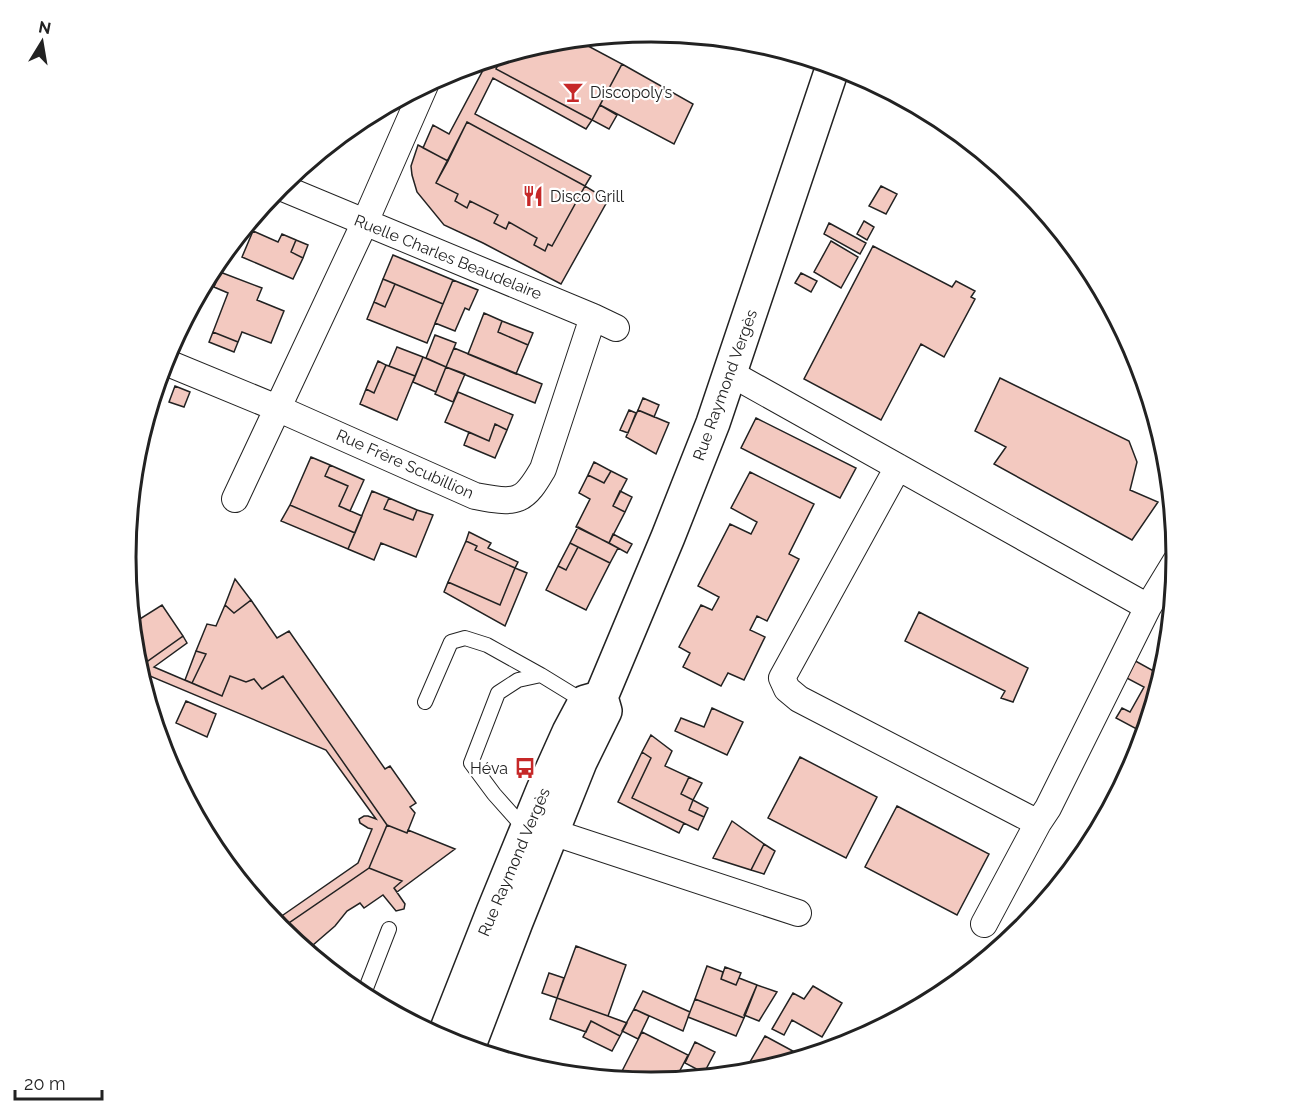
<svg xmlns="http://www.w3.org/2000/svg" width="1301" height="1114" viewBox="0 0 1301 1114" font-family="Raleway,sans-serif">
<style>
.building{fill:#f3c9c0;stroke:#222;stroke-width:1.5}
.lines{fill:none;stroke-linecap:round;stroke-linejoin:round}
.lane-casing{stroke:#222;stroke-width:16}
.street-casing{stroke:#222;stroke-width:28}
.secondary-casing{stroke:#222;stroke-width:36}
.lane{stroke:#fff;stroke-width:14}
.street{stroke:#fff;stroke-width:26}
.secondary{stroke:#fff;stroke-width:33}
.labels{text-anchor:middle;dominant-baseline:central;stroke-width:4.5;stroke-linejoin:round;paint-order:stroke}
.poi-label{font-size:16px;fill:#222;stroke:#fff;text-anchor:start}
.street-label{font-size:16px;fill:#222;stroke:#fff}
.rim{fill:none;stroke:#222;stroke-width:3}
</style>
<rect width="100%" height="100%" fill="#fff"/>
<path class="building" d="M575 39 622 64 592 120 496 69 503 55 548 42Z
M503 55 496 69 592 120 586 129 493 78 475 114 591 176 585 186 467 122 448 161 423 148 433 125 449 134 489 59Z
M622 64 693 104 674 144 600 105Z
M600 105 617 115 609 129 592 120Z
M467 122 585 186 552 246 548 244 545 251 534 245 537 238 509 222 506 229 494 223 498 215 470 201 467 208 455 201 458 194 436 183Z
M418 145 448 161 436 183 458 194 455 201 467 208 470 201 498 215 494 223 506 229 509 222 537 238 534 245 545 251 548 244 552 246 585 186 608 200 561 284 483 243 444 225 417 192 412 175 411 166Z
M881 186 897 194 886 214 869 206Z
M864 221 874 227 867 240 857 234Z
M829 223 866 243 860 254 824 234Z
M253 231 278 242 282 234 296 240 291 252 303 258 293 279 242 257Z
M296 240 308 245 303 258 291 252Z
M831 241 858 257 841 288 814 272Z
M873 246 952 287 956 281 975 291 971 297 975 299 944 357 921 344 881 420 804 379Z
M393 255 453 280 443 304 383 279Z
M220 272 262 288 257 300 284 311 271 343 242 332 238 342 213 332 228 293 214 287Z
M801 273 817 281 811 292 795 283Z
M383 279 395 284 385 307 374 302Z
M453 280 478 290 469 310 465 308 455 331 435 323Z
M395 284 443 304 427 343 367 319 374 302 385 307Z
M484 313 502 321 498 332 528 345 516 374 468 354Z
M502 321 533 333 528 345 498 332Z
M213 332 238 342 234 352 209 342Z
M435 335 456 343 446 367 426 358Z
M397 347 423 357 415 376 389 366Z
M454 348 542 384 535 403 446 367Z
M423 357 446 367 436 392 413 382Z
M378 361 386 365 374 393 366 389Z
M386 365 415 376 397 420 360 404 366 389 374 393Z
M446 367 465 374 453 402 435 394Z
M1000 378 1129 441 1137 462 1130 490 1158 502 1132 540 994 464 1006 447 975 431Z
M175 386 190 392 184 407 169 402Z
M458 392 513 415 507 430 495 424 489 441 445 422Z
M643 398 659 405 654 417 638 410Z
M629 410 636 413 628 433 620 430Z
M638 410 669 423 656 454 626 437Z
M756 418 856 468 840 498 741 448Z
M495 424 507 430 495 458 464 445 469 432 489 441Z
M139 441 147 444 139 461 135 459Z
M311 457 330 465 325 476 348 486 339 506 362 516 355 533 290 505Z
M594 462 611 471 604 483 588 475Z
M330 465 364 480 350 511 339 506 348 486 325 476Z
M611 471 627 479 613 506 625 512 609 543 576 527 590 499 579 493 588 475 604 483Z
M750 472 814 504 789 554 799 559 767 621 757 616 750 630 765 637 744 680 728 673 721 686 683 667 690 653 679 647 701 605 712 610 719 597 698 586 730 524 751 534 757 522 731 508Z
M372 491 389 498 384 509 413 520 417 510 433 515 416 557 381 543 374 560 348 549Z
M620 491 632 497 625 512 613 506Z
M389 498 417 510 413 520 384 509Z
M290 505 355 533 348 549 281 521Z
M578 527 618 548 610 563 570 543Z
M469 532 491 543 488 548 518 562 515 568 475 550 477 546 466 541Z
M613 534 632 544 627 553 609 543Z
M466 541 477 546 475 550 515 568 500 605 448 582Z
M570 543 578 547 566 570 558 566Z
M578 547 610 563 586 610 546 590 558 566 566 570Z
M515 568 527 573 505 626 444 592 448 582 500 605Z
M235 579 251 600 234 613 225 605Z
M251 600 277 638 289 631 385 769 390 766 416 803 410 807 415 813 407 833 387 825 283 676 262 689 254 679 246 682 230 676 222 696 192 683 206 654 196 651 207 624 216 626 225 605 234 613Z
M162 605 183 636 138 668 135 659 132 633 139 628 135 622Z
M919 612 1028 668 1013 702 1001 698 1005 691 905 641Z
M183 636 187 643 154 667 222 696 230 676 246 682 254 679 262 689 283 676 387 825 369 868 280 929 273 922 358 863 372 829 368 828 360 823 359 819 364 816H368L376 819 326 750 143 673 140 675 138 668Z
M196 651 206 654 192 683 185 680Z
M1130 658 1161 675 1144 733 1116 718 1122 708 1130 712 1144 687 1121 675Z
M186 701 216 714 207 737 176 723Z
M712 708 743 722 727 755 675 731 681 718 704 727Z
M651 735 672 751 665 766 689 777 681 794 693 800 689 810 704 817 698 830 632 798 651 758 642 752Z
M642 752 651 758 632 798 684 823 679 833 618 802Z
M800 757 877 797 846 858 768 818Z
M689 777 702 783 693 800 681 794Z
M693 800 708 808 704 817 689 810Z
M897 806 989 854 957 915 865 867Z
M732 821 764 844 751 870 713 858Z
M387 825 407 833 408 830 455 849 397 892 394 888 402 881 369 868Z
M764 844 775 851 764 874 751 870Z
M369 868 402 881 394 888 405 904 404 909 396 911 383 895 364 908 360 903 347 911 335 926 306 951 280 929Z
M576 946 626 965 608 1016 557 998Z
M707 966 723 972 721 979 736 985 739 978 757 985 744 1018 695 999Z
M725 967 741 973 736 985 721 979Z
M549 973 564 978 557 998 542 993Z
M757 985 777 992 759 1021 744 1015Z
M813 986 842 1003 822 1037 792 1020 784 1035 772 1029 793 993 804 999Z
M643 991 690 1012 683 1031 634 1009Z
M557 998 608 1016 627 1023 620 1036 591 1021 586 1032 550 1019Z
M695 999 744 1018 736 1036 688 1017Z
M634 1009 649 1016 638 1039 622 1031Z
M591 1021 620 1036 612 1051 583 1037Z
M642 1032 688 1055 675 1080 650 1082 618 1079Z
M765 1036 802 1056 800 1058 763 1069 750 1062Z
M695 1042 715 1052 704 1073 685 1063Z"/>
<g class="lines">
<defs>
<path id="lane" d="M425 702 451 642 465 638 487 645 541 675
M526 830 494 794 471 763 498 693 518 680 541 675 585 702
M363 996 389 929"/>
<path id="street" d="M278 186 593 317 616 328
M163 361 277 408 475 496C486 498 507 503 518 498 529 494 537 479 543 469L593 317
M730 373 1148 607
M898 467 782 678 787 689 799 699 1038 823
M235 499 365 222 425 85
M552 832 798 913
M984 924 1038 823 1048 808 1148 607 1176 561"/>
<path id="secondary" d="M443 1039 493 912 543 790 569 732 585 702 599 698
M468 1048 516 922 580 762 605 711 601 697 668 537 713 423 833 66"/>
</defs>
<use href="#lane" class="lane-casing"/>
<use href="#street" class="street-casing"/>
<use href="#secondary" class="secondary-casing"/>
<use href="#lane" class="lane"/>
<use href="#street" class="street"/>
<use href="#secondary" class="secondary"/>
</g>
<defs>
<symbol id="bar-bare" viewBox="-9 -9 18 18"><path d="M-6-5H6L.8 .8V4.5H3.5V6h-7V4.5H-.8V.8Z" fill="#c62828" stroke="#fff" stroke-width="2.5" paint-order="stroke"/></symbol>
<symbol id="restaurant-bare" viewBox="-9 -9 18 18"><path d="M-5-6h1v4h1v-4h1v4h1v-4h1v5L-1.5 .5V6h-2V.5L-5-1ZM5-6V6H3V1.5H1.5Q1.5-4 5-6Z" fill="#c62828" stroke="#fff" stroke-width="2.5" paint-order="stroke"/></symbol>
<symbol id="bus-bare" viewBox="-9 -9 18 18"><path d="M-5-6H5V4H4V6H2V4H-2V6H-4V4H-5ZM-3.5-4V0h7V-4ZM-3.5 1.2v1.5H-2V1.2ZM2 1.2v1.5H3.5V1.2Z" fill="#c62828" stroke="#fff" stroke-width="2.5" paint-order="stroke"/></symbol>
</defs>
<g fill-rule="evenodd">
<use href="#bar-bare" x="558" y="77" width="30" height="30"/>
<use href="#restaurant-bare" x="518" y="181" width="30" height="30"/>
<use href="#bus-bare" x="510" y="753" width="30" height="30"/>
</g>
<g class="labels">
<g class="poi-label">
<text x="590" y="92">Discopoly’s</text>
<text x="550" y="196">Disco Grill</text>
<text x="508" y="768" text-anchor="end">Héva</text>
</g>
<g class="street-label">
<text transform="translate(448 257) rotate(22)">Ruelle Charles Beaudelaire</text>
<text transform="translate(725 385) rotate(-70)">Rue Raymond Vergès</text>
<text transform="translate(405 464) rotate(24)">Rue Frère Scubillion</text>
<text transform="translate(514 862) rotate(-67)">Rue Raymond Vergès</text>
</g>
</g>
<path d="M0 0H1301V1114H0ZM136 557a515 515 0 1 1 1030 0a515 515 0 1 1-1030 0Z" fill="#fff" fill-rule="evenodd"/>
<path class="rim" d="M136 557a515 515 0 1 1 1030 0a515 515 0 1 1-1030 0Z"/>
<g transform="translate(42 42) rotate(11)" stroke="#ffffff" stroke-width="4.5" paint-order="stroke">
<path d="M0-4.5L10 22L0 15L-10 22Z" fill="#222222"/>
<text y="-9" font-size="16" font-weight="bold" text-anchor="middle" fill="#222222">N</text>
</g>
<path d="M15 1090v9h87v-9" fill="none" stroke="#222222" stroke-width="3"/>
<text x="24" y="1090" font-size="18" fill="#222222" stroke="#ffffff" stroke-width="4.5" paint-order="stroke">20 m</text>
</svg>
